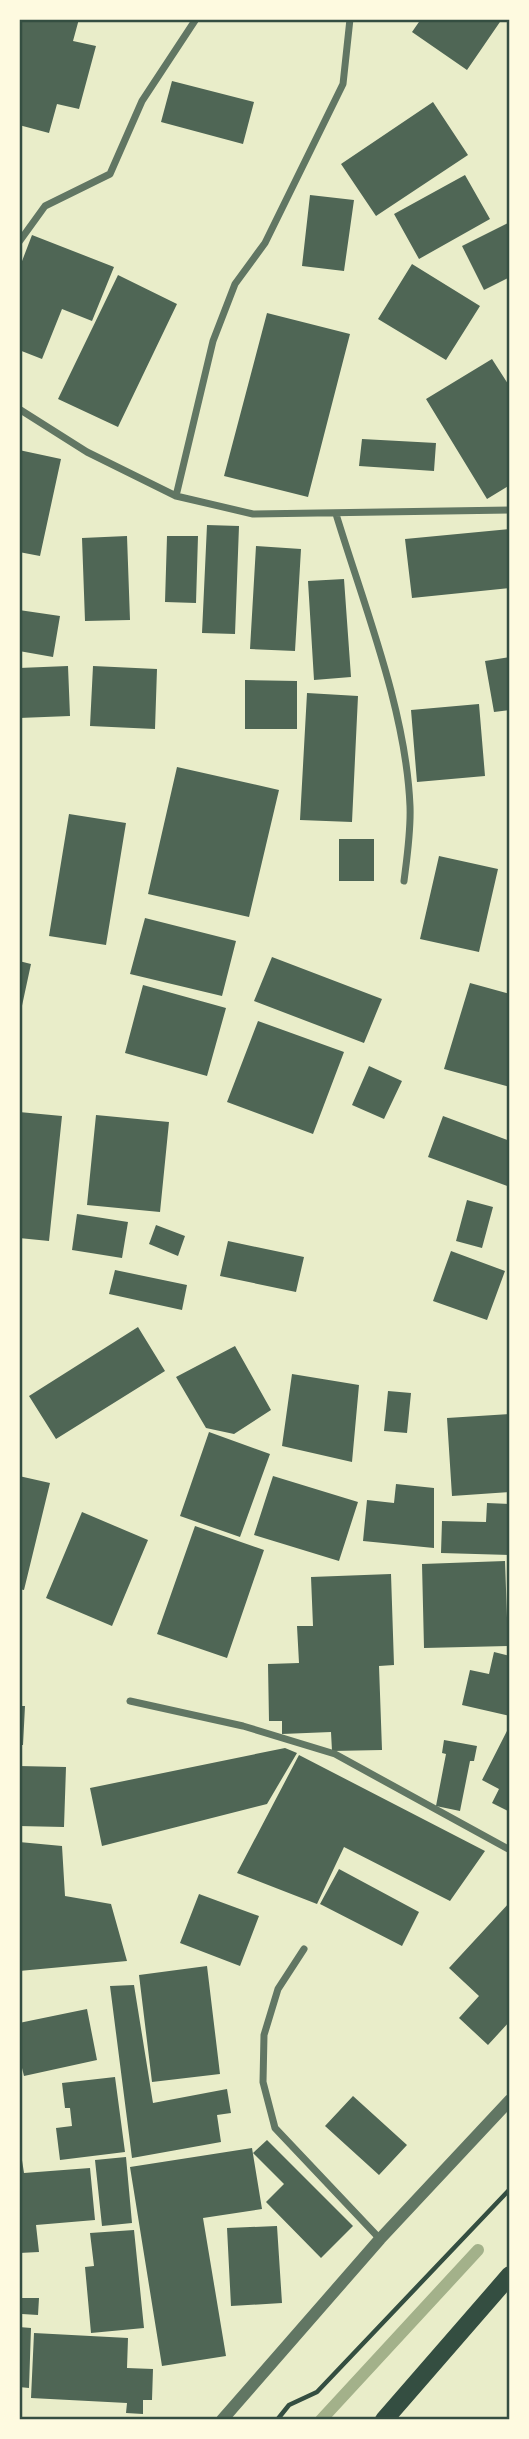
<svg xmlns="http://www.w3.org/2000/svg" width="529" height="2439" viewBox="0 0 529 2439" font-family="'Alegreya Sans',sans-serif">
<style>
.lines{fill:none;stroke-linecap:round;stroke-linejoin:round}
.stream{stroke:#a3b18a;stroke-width:12}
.building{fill:#4f6655}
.path{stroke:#344e41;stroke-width:4.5}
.minor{stroke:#617663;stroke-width:7}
.tertiary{stroke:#617663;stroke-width:12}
.primary{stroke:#344e41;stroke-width:18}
.neatline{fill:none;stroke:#344e41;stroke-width:2.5}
</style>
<rect width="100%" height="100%" fill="#e9edc9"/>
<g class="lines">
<path class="stream" d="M321 2420 478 2250"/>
</g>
<path class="building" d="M19 19H79L73 41 96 46 79 109 57 104 49 133 19 125Z
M421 19H502L467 70 412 32Z
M172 81 254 102 243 144 161 122Z
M433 102 468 155 376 216 341 164Z
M465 175 490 219 419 259 394 214Z
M310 195 354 200 344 271 302 266Z
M510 222V277L484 290 462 246Z
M32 235 114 267 92 321 62 309 42 359 19 350V269Z
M412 264 480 306 446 360 378 319Z
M118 275 177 304 118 427 58 399Z
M267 313 350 334 308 497 224 476Z
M492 359 510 387V485L487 499 426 399Z
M362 439 436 443 434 471 359 466Z
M19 450 61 459 40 556 19 552Z
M207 525 239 526 235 634 202 633Z
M510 529V588L412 598 405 539Z
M127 536 130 620 85 621 82 538Z
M167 536H198L196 603 165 602Z
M256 546 301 549 295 651 250 649Z
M344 579 351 677 314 680 308 581Z
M19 610 60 616 53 657 19 651Z
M510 657V710L494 712 485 661Z
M68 666 70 716 19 718V668Z
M93 666 157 669 155 729 90 726Z
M245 680 297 681V729H245Z
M307 693 358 696 352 822 300 820Z
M479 704 485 776 417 782 411 710Z
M177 767 279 790 249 917 148 894Z
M69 814 126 823 106 945 49 936Z
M339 839H374V881H339Z
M439 856 498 869 479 952 420 939Z
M145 918 236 941 222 996 130 974Z
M272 957 382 999 364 1043 254 1001Z
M19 961 31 964 20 1015H19Z
M470 983 510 994V1087L444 1069Z
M143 985 226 1008 207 1076 125 1053Z
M258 1021 344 1052 313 1134 227 1102Z
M369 1066 402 1081 384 1119 352 1105Z
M19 1112 62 1116 49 1241 19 1238Z
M96 1115 169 1122 160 1212 87 1205Z
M443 1116 510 1141V1187L428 1157Z
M467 1200 493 1207 482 1248 456 1241Z
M77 1214 128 1222 122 1258 72 1250Z
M156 1225 185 1236 178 1256 149 1244Z
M228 1241 304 1257 296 1292 220 1276Z
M451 1251 505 1271 487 1320 433 1301Z
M115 1270 187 1285 182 1310 109 1294Z
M138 1327 165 1371 56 1439 29 1396Z
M235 1346 271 1410 234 1434 206 1428 176 1377Z
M292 1374 359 1385 352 1462 282 1446Z
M388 1391 411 1393 407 1433 384 1431Z
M510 1414V1492L452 1496 447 1418Z
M209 1432 270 1454 240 1537 180 1516Z
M19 1476 50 1483 24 1590 19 1589Z
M273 1476 358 1502 339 1561 254 1535Z
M396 1484 434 1488V1548L363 1541 367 1500 394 1503Z
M487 1503 510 1504V1555L441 1553 442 1521 486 1522Z
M82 1512 148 1540 112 1626 46 1598Z
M195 1526 264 1550 227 1658 157 1634Z
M505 1561 508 1646 424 1648 422 1564Z
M391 1574 394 1665 379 1666 382 1750 332 1751 331 1732 282 1734V1721H269L268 1664 299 1663 297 1626H313L311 1577Z
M494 1652 510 1656V1716L462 1705 470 1670 489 1674Z
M19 1706H25L23 1745H19Z
M510 1725V1812L492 1803 499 1789 482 1780Z
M444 1740 477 1746 474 1761H470L460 1811 436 1806 446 1754 442 1753Z
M285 1748 297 1753 267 1804 102 1846 90 1788Z
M299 1755 485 1851 450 1901 344 1847 317 1904 237 1873Z
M19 1766 66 1767 64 1827 19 1826Z
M19 1842 62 1846 65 1896 111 1904 127 1961 19 1971Z
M339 1869 419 1912 402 1946 320 1904Z
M199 1894 259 1916 240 1966 180 1943Z
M510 1902V2021L488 2045 459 2018 479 1996 449 1968Z
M207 1966 220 2074 152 2082 139 1975Z
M134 1985 153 2103 227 2089 231 2113 217 2115 221 2142 132 2158 110 1986Z
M87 2009 97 2060 24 2076 22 2068H19V2023Z
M115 2077 125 2152 60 2160 56 2128 72 2126 70 2108H65L62 2083Z
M353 2096 407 2145 379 2175 325 2126Z
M267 2140 353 2226 321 2258 266 2202 284 2184 253 2153Z
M19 2141 24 2173 90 2168 95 2220 36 2225 39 2252 19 2253Z
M252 2148 262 2209 203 2218 226 2356 162 2366 130 2167Z
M126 2157 132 2223 102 2226 95 2160Z
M277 2226 282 2303 231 2306 227 2228Z
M134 2230 144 2328 91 2333 85 2267 94 2266 90 2233Z
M19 2298H39L38 2315 22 2314V2323H19Z
M19 2327 31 2328 29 2388 19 2387Z
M34 2333 128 2338 127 2368 153 2369 152 2400H143V2414L126 2413 127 2403 31 2398Z"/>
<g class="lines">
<path class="path" d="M277 2420 289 2405 317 2392 510 2189"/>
<path class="minor" d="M19 242 45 206 110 174 142 101 196 19
M19 409 87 452 176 496 253 514 510 510
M176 496 213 341 235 284 265 243 343 84 350 19
M336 514C364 606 406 710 410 806 411 831 407 857 404 881
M130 1701 243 1726 335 1754 510 1850
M304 1949 278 1989 264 2035 263 2082 275 2128 380 2239"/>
<path class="tertiary" d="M222 2420 380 2239 510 2100"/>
<path class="primary" d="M384 2420 510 2275"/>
</g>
<rect width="529" height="2439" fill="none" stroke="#fefae0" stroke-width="42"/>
<rect x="21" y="21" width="487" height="2397" class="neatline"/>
</svg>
